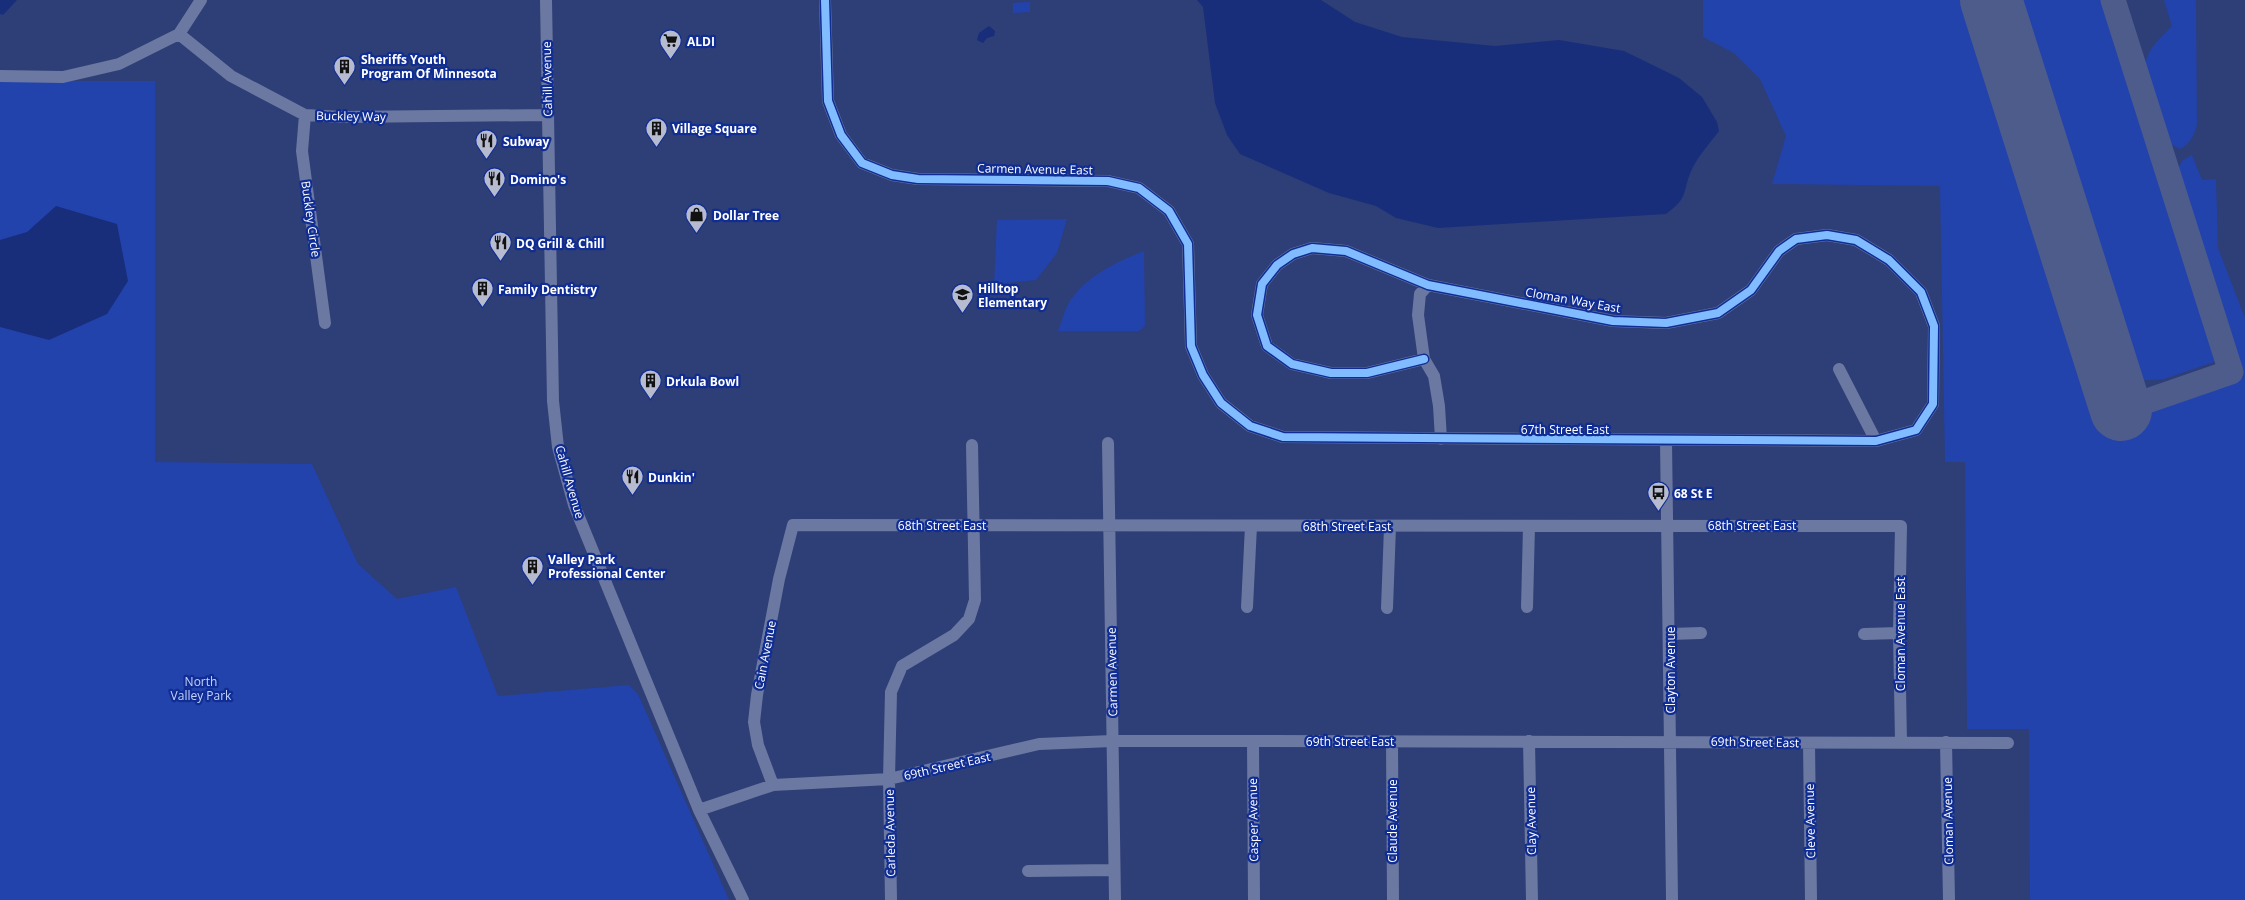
<svg xmlns="http://www.w3.org/2000/svg" width="2245" height="900" viewBox="0 0 2245 900" font-family="'Open Sans',sans-serif">
<style>
.green{fill:#2343ac}
.water{fill:#182e7b}
.lines{fill:none;stroke-linecap:round;stroke-linejoin:round}
.taxiway{stroke:#4e5c8c;stroke-width:25}
.runway{stroke:#4e5c8c;stroke-width:62}
.minor{stroke:#6b78a1;stroke-width:12}
.cycleway-casing{stroke:#102d94;stroke-width:11}
.cycleway{stroke:#80bcff;stroke-width:8}
.labels{text-anchor:middle;dominant-baseline:central;stroke-width:4.5;stroke-linejoin:round;paint-order:stroke}
.poi-label{font-size:12px;font-weight:bold;fill:#fff;stroke:#102d94;text-anchor:start}
.street-label{font-size:12px;fill:#fff;stroke:#102d94}
.park-label{font-size:12px;fill:#c5d3fe;stroke:#102d94}
</style>
<rect width="100%" height="100%" fill="#2e3e76"/>
<path class="green" d="M1703 0H1969L2104 426 2168 406 2244 377 2176 171 2183 160 2192 155 2202 180 2216 179 2218 248 2245 318V900H2030L2029 729H1967L1965 462H1945L1940 186 1772 184 1786 136 1760 79 1734 53 1703 37Z
M2014 0H2101L2217 361 2164 379 2134 381Z
M2164 0H2196L2197 124C2194 136 2191 143 2180 149L2169 143 2145 70C2145 50 2159 40 2172 26Z
M1030 2V12L1013 13V3Z
M0 81H155V462L312 464 358 564 397 599 456 587 498 696 629 685 638 694 729 900H0Z
M1067 219 1057 253 1036 280 994 284 997 220Z
M1144 251 1145 326 1139 331H1058C1062 322 1064 310 1070 301 1085 277 1118 261 1144 251Z"/>
<path class="water" d="M0 0H17L3 15 0 14Z
M1197 0H1321L1355 22 1402 37 1495 46 1559 40 1624 51 1679 78 1702 97 1717 122 1719 131C1710 143 1700 154 1693 167 1681 191 1691 196 1666 214L1438 228 1396 218 1376 206 1329 193 1240 154 1227 135 1215 103 1203 7Z
M989 26 995 31 994 36 987 38 983 43 977 40 979 33Z
M56 206 117 224 128 281 107 314 49 340 0 327V240L27 232Z"/>
<g class="lines">
<path class="taxiway" d="M2113 0 2231 372 2121 410"/>
<path class="runway" d="M1991 0 2121 410"/>
<path class="minor" d="M546 0 553 401 558 447 574 505 699 810 743 900
M825 0 828 101 841 135 862 163 892 175 918 179 1108 181 1139 188 1169 211 1188 244 1191 346 1203 375 1221 403 1250 426 1283 437 1876 441 1916 430 1933 404 1934 326 1921 292 1889 260 1856 240 1827 235 1796 239 1779 251 1751 290 1718 313 1666 323 1613 321 1428 285 1346 251 1312 248 1293 254 1277 265 1262 284 1257 315 1267 346 1292 364 1331 373H1367L1424 359
M179 34 231 76 305 115 343 117 547 115
M0 76 63 77 119 64 179 34 201 0
M305 115 302 151 325 323
M1428 285 1420 294 1418 315 1424 359 1434 376 1439 406 1441 439
M1839 369 1876 441
M1666 440 1672 900
M1108 443 1115 900
M1247 607 1251 526
M1527 607 1529 526
M1387 608 1390 527
M1670 634 1701 633
M1864 634 1899 633
M1253 741 1254 900
M1392 741 1393 900
M1529 741 1532 900
M1946 742 1949 900
M1809 743 1811 900
M773 785 758 745 754 722 757 695 779 579 793 525 1901 526 1899 633 1901 742
M699 810 773 785 889 779 1039 744 1112 741H1253L2008 743
M1028 871 1114 870
M891 900 889 779 891 692 902 666 954 635 969 619 975 600 972 445"/>
<defs>
<path id="cycleway" d="M825 0 828 101 841 135 862 163 892 175 918 179 1108 181 1139 188 1169 211 1188 244 1191 346 1203 375 1221 403 1250 426 1283 437 1876 441 1916 430 1933 404 1934 326 1921 292 1889 260 1856 240 1827 235 1796 239 1779 251 1751 290 1718 313 1666 323 1613 321 1428 285 1346 251 1312 248 1293 254 1277 265 1262 284 1257 315 1267 346 1292 364 1331 373H1367L1424 359"/>
</defs>
<use href="#cycleway" class="cycleway-casing"/>
<use href="#cycleway" class="cycleway"/>
</g>
<defs>
<symbol id="supermarket-pin" viewBox="-11 -11 22 30"><path d="M0 17L-7.5 6A9.5 9.5 0 1 1 7.5 6Z" fill="#b6bbcf" stroke="#102d94"/><path d="M-6-5.5h2.5l.6 2H6L4.5 2H-2.5L-4.4-4H-6ZM-1.5 3.2a1.3 1.3 0 1 0 .1 0ZM3 3.2a1.3 1.3 0 1 0 .1 0Z" fill="#111"/></symbol>
<symbol id="building-pin" viewBox="-11 -11 22 30"><path d="M0 17L-7.5 6A9.5 9.5 0 1 1 7.5 6Z" fill="#b6bbcf" stroke="#102d94"/><path d="M-4-6H4V6H1V3H-1V6H-4ZM-2.5-4.3h1.7v1.8h-1.7ZM.8-4.3h1.7v1.8H.8ZM-2.5-1h1.7V.8h-1.7ZM.8-1h1.7V.8H.8Z" fill="#111"/></symbol>
<symbol id="restaurant-pin" viewBox="-11 -11 22 30"><path d="M0 17L-7.5 6A9.5 9.5 0 1 1 7.5 6Z" fill="#b6bbcf" stroke="#102d94"/><path d="M-5-6h1v4h1v-4h1v4h1v-4h1v5L-1.5 .5V6h-2V.5L-5-1ZM5-6V6H3V1.5H1.5Q1.5-4 5-6Z" fill="#111"/></symbol>
<symbol id="shop-pin" viewBox="-11 -11 22 30"><path d="M0 17L-7.5 6A9.5 9.5 0 1 1 7.5 6Z" fill="#b6bbcf" stroke="#102d94"/><path d="M-5-2.5h2.3a2.7 3.5 0 0 1 5.4 0H5L5.5 6h-11ZM-1.5-2.5h3a1.5 2.3 0 0 0-3 0Z" fill="#111"/></symbol>
<symbol id="school-pin" viewBox="-11 -11 22 30"><path d="M0 17L-7.5 6A9.5 9.5 0 1 1 7.5 6Z" fill="#b6bbcf" stroke="#102d94"/><path d="M0-5L7-2L0 1L-7-2ZM-4 1L0 2.5L4 1V4Q0 6-4 4Z" fill="#111"/></symbol>
<symbol id="bus-pin" viewBox="-11 -11 22 30"><path d="M0 17L-7.5 6A9.5 9.5 0 1 1 7.5 6Z" fill="#b6bbcf" stroke="#102d94"/><path d="M-5-6H5V4H4V6H2V4H-2V6H-4V4H-5ZM-3.5-4V0h7V-4ZM-3.5 1.2v1.5H-2V1.2ZM2 1.2v1.5H3.5V1.2Z" fill="#111"/></symbol>
</defs>
<g fill-rule="evenodd">
<use href="#supermarket-pin" x="658" y="28" width="25" height="34"/>
<use href="#building-pin" x="332" y="54" width="25" height="34"/>
<use href="#building-pin" x="644" y="116" width="25" height="34"/>
<use href="#restaurant-pin" x="474" y="128" width="25" height="34"/>
<use href="#restaurant-pin" x="482" y="166" width="25" height="34"/>
<use href="#shop-pin" x="684" y="202" width="25" height="34"/>
<use href="#restaurant-pin" x="488" y="230" width="25" height="34"/>
<use href="#building-pin" x="470" y="276" width="25" height="34"/>
<use href="#school-pin" x="950" y="282" width="25" height="34"/>
<use href="#building-pin" x="638" y="368" width="25" height="34"/>
<use href="#restaurant-pin" x="620" y="464" width="25" height="34"/>
<use href="#bus-pin" x="1646" y="480" width="25" height="34"/>
<use href="#building-pin" x="520" y="554" width="25" height="34"/>
</g>
<g class="labels">
<g class="poi-label">
<text x="687" y="41">ALDI</text>
<text x="361" y="59">Sheriffs Youth<tspan x="361" dy="14">Program Of Minnesota</tspan></text>
<text x="672" y="128">Village Square</text>
<text x="503" y="141">Subway</text>
<text x="510" y="179">Domino's</text>
<text x="713" y="215">Dollar Tree</text>
<text x="516" y="243">DQ Grill &amp; Chill</text>
<text x="978" y="288">Hilltop<tspan x="978" dy="14">Elementary</tspan></text>
<text x="498" y="289">Family Dentistry</text>
<text x="666" y="381">Drkula Bowl</text>
<text x="648" y="477">Dunkin'</text>
<text x="1674" y="493">68 St E</text>
<text x="548" y="559">Valley Park<tspan x="548" dy="14">Professional Center</tspan></text>
</g>
<g class="street-label">
<text transform="translate(547 79) rotate(-91)">Cahill Avenue</text>
<text transform="translate(351 116) rotate(1)">Buckley Way</text>
<text transform="translate(1035 169) rotate(1)">Carmen Avenue East</text>
<text transform="translate(311 219) rotate(82)">Buckley Circle</text>
<text transform="translate(1573 300) rotate(10)">Cloman Way East</text>
<text x="1565" y="429">67th Street East</text>
<text transform="translate(570 482) rotate(74)">Cahill Avenue</text>
<text x="942" y="525">68th Street East</text>
<text x="1752" y="525">68th Street East</text>
<text x="1347" y="526">68th Street East</text>
<text transform="translate(1900 634) rotate(-90)">Cloman Avenue East</text>
<text transform="translate(765 655) rotate(-79)">Cain Avenue</text>
<text transform="translate(1670 670) rotate(-90)">Clayton Avenue</text>
<text transform="translate(1112 672) rotate(-91)">Carmen Avenue</text>
<text x="1350" y="741">69th Street East</text>
<text transform="translate(1755 742) rotate(1)">69th Street East</text>
<text transform="translate(947 766) rotate(-13)">69th Street East</text>
<text transform="translate(1253 820) rotate(-91)">Casper Avenue</text>
<text transform="translate(1392 821) rotate(-90)">Claude Avenue</text>
<text transform="translate(1531 821) rotate(-91)">Clay Avenue</text>
<text transform="translate(1810 821) rotate(-91)">Cleve Avenue</text>
<text transform="translate(1948 821) rotate(-91)">Cloman Avenue</text>
<text transform="translate(890 833) rotate(-91)">Carleda Avenue</text>
</g>
<g class="park-label">
<text x="201" y="681">North<tspan x="201" dy="14">Valley Park</tspan></text>
</g>
</g>
</svg>
